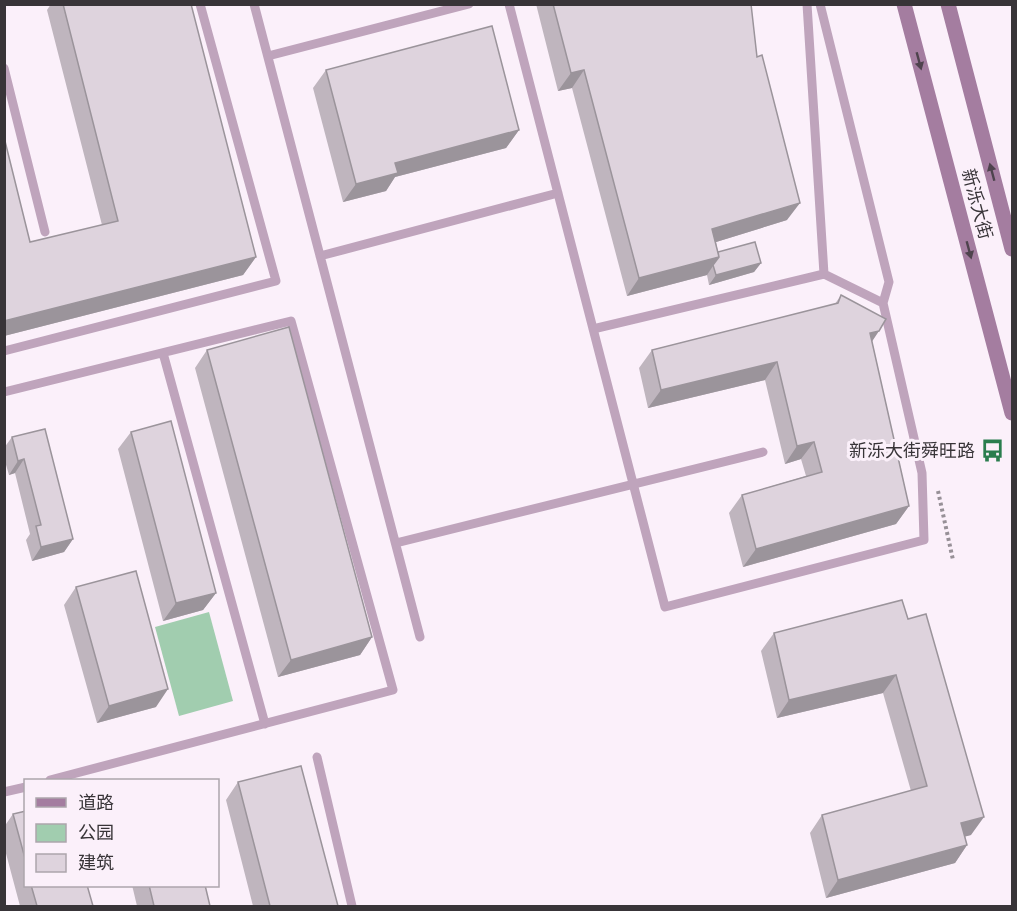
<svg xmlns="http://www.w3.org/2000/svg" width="1017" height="911" viewBox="0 0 1017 911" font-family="Karla,'Noto Sans SC',sans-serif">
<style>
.green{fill:#a1cdaf}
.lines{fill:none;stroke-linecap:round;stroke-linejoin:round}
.path{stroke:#979097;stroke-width:4;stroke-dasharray:3 3;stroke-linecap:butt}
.lane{stroke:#bfa4bc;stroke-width:9}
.secondary{stroke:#a47da0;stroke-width:15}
.wall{fill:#bfb5be}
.shaded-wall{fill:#9b949b}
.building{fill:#ded3dd;stroke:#9b949b;stroke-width:1.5}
.oneway{fill:#4e434d}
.labels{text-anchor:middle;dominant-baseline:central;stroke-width:6;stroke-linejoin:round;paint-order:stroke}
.street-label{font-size:18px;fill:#383438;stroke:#fbf0fa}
.poi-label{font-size:18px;fill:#383438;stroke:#fbf0fa;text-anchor:end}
</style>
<rect width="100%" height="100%" fill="#fbf0fa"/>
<path class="green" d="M209 612 233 701 179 716 155 627Z"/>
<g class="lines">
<path class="path" d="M938 491 953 560"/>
<path class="lane" d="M254 4 420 637
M509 4C561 205 613 406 665 607L924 540 922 473 883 303 824 274 593 329
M807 4 824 274
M820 4 889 282 883 303
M268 56 469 4
M4 68 45 232
M320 256 558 193
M4 351 276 281 200 4
M163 353 265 724
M4 392 291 321 393 690 50 780
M396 543 763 452
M317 757 352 906
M4 792 26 787"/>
<path class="secondary" d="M904 4 1012 413
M948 4 1012 249"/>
</g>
<path class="wall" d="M51 4H191L256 257 243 275 4 336V137L30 242 102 225 47 10Z
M536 4H751L757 57 787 220 716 242 718 252 761 263 754 272 709 285 707 275 627 296 572 88 558 91Z
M326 70 519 130 506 148 395 177 386 191 343 202 313 88Z
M841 295 872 341 909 506 896 524 743 567 729 513 742 495 806 476 801 459 785 464 765 380 648 408 639 368 652 350 835 304Z
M207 350 372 637 360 655 278 677 195 368Z
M131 432 216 593 203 610 163 621 118 449Z
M12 437 73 539 64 552 32 561 26 540 30 534 15 473 9 475 4 458V448Z
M76 587 156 707 97 723 64 605Z
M902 600 971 835 965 836 967 845 955 863 826 898 810 833 822 815 911 791 883 693 777 718 761 651 774 633Z
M238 782 338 906H253L226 800Z
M26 811V885H87L93 906H20L4 846V827L13 814Z
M132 885H205L210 906H137Z"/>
<path class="shaded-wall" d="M584 70 572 88 558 91 571 73Z
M519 130 506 148 395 177 386 191 343 202 356 184 395 163Z
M800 203 787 220 700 247 712 229Z
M256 257 243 275 4 336V321Z
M719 257 707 275 627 296 639 278Z
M761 263 754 272 709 285 716 275Z
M879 331 867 349 870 333Z
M777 362 765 380 648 408 661 390Z
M814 442 801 459 785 464 797 446Z
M24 459 15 473 9 475 18 461Z
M909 506 896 524 743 567 756 549Z
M73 539 64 552 32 561 41 547Z
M216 593 203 610 163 621 176 603Z
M372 637 360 655 278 677 291 660Z
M896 675 883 693 777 718 789 700Z
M168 689 156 707 97 723 109 706Z
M984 817 971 835 949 841 961 823Z
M967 845 955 863 826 898 838 880Z"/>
<path class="building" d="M63 4H191L256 257 4 321V137L30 242 118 221Z
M553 4H751L757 57 762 55 800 203 712 229 719 257 639 278 584 70 571 73Z
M492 26 519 130 395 163 398 173 356 184 326 70Z
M755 242 761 263 716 275 713 265 719 257 718 252Z
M841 295 886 319 879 331 870 333 909 506 756 549 742 495 822 472 814 442 797 446 777 362 661 390 652 350 838 303Z
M289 327 372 637 291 660 207 350Z
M171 421 216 593 176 603 131 432Z
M45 429 73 539 41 547 36 526 41 525 24 459 18 461 12 437Z
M136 571 168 689 109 706 76 587Z
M902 600 908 619 926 614 984 817 961 823 967 845 838 880 822 815 927 786 896 675 789 700 774 633Z
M301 766 338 906H270L238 782Z
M26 811V862L13 814Z
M31 885H87L93 906H37Z
M149 885H205L210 906H154Z"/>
<defs><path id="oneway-solid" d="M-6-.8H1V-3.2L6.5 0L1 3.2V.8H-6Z" transform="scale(1.5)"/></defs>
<g class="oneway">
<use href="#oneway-solid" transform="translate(919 61) rotate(75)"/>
<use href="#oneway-solid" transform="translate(992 172) rotate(-105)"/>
<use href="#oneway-solid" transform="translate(969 250) rotate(75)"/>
</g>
<defs>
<symbol id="bus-bare" viewBox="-9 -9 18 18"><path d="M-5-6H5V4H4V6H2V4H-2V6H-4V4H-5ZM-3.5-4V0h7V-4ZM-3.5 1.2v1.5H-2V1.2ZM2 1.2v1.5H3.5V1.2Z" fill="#2a7d4e" stroke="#fbf0fa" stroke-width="2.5" paint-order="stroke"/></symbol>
</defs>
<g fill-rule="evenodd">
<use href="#bus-bare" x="976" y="434" width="33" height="33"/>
</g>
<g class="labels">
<g class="street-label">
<text transform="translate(977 204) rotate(75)">新泺大街</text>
</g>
<g class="poi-label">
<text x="975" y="451">新泺大街舜旺路</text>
</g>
</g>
<rect width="1017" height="911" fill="none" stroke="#383438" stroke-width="12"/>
<rect x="24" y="779" width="195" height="108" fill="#fbf0fa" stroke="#ada5ac" stroke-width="1.5"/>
<rect x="36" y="798" width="30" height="9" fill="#a47da0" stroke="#ada5ac" stroke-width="1.5"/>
<text x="78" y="809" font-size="18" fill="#383438">道路</text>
<rect x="36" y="824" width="30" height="18" fill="#a1cdaf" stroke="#ada5ac" stroke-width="1.5"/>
<text x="78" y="839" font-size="18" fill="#383438">公园</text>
<rect x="36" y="854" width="30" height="18" fill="#ded3dd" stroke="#ada5ac" stroke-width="1.5"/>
<text x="78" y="869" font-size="18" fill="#383438">建筑</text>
</svg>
